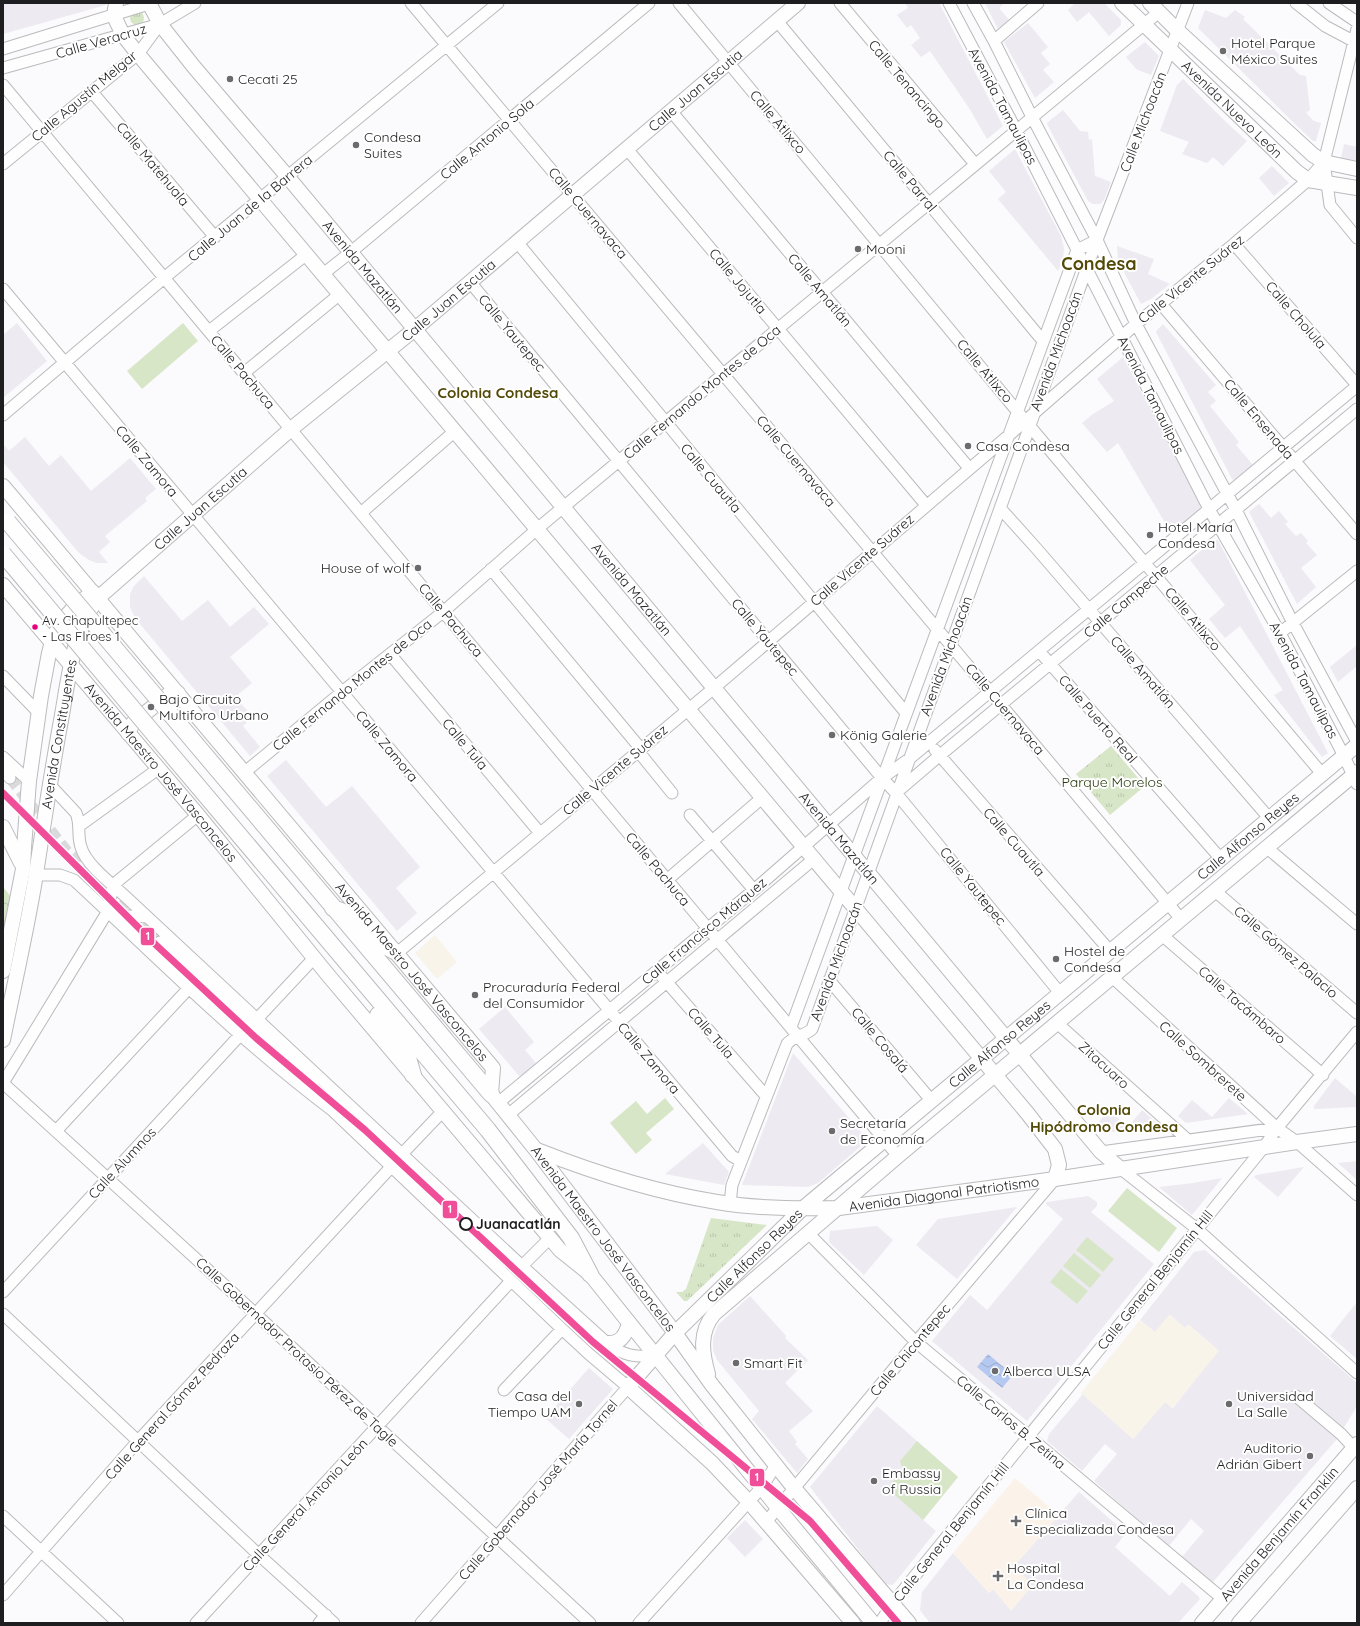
<svg xmlns="http://www.w3.org/2000/svg" width="1360" height="1626" viewBox="0 0 1360 1626" font-family="Quicksand,sans-serif">
<style>
.built{fill:#edeaf1}
.industrial{fill:#f9f4e9}
.medical{fill:#fbf3e9}
.grass{fill:url(#grass-tufts)}
.forest{fill:url(#forest-crowns)}
.garden{fill:#d8e6c8}
.water{fill:url(#water-waves)}
.lines{fill:none;stroke-linecap:round;stroke-linejoin:round}
.minor-tunnel{stroke:#dad9db;stroke-width:11;stroke-dasharray:11 5.5;stroke-linecap:butt}
.minor-casing{stroke:#bbbabc;stroke-width:13}
.major-casing{stroke:#bbbabc;stroke-width:16}
.highway-casing{stroke:#bbbabc;stroke-width:18}
.minor{stroke:#fefeff;stroke-width:11}
.major{stroke:#fefeff;stroke-width:14}
.highway{stroke:#fefeff;stroke-width:16}
.highway-bridge-casing{stroke:#bbbabc;stroke-width:18;stroke-linecap:butt}
.highway-bridge{stroke:#fefeff;stroke-width:16}
.metro-1-casing{stroke:#fff;stroke-width:10}
.metro-1{stroke:#f04e98;stroke-width:7}
.poi-dot{fill:#6b6a6c;stroke:#fff;stroke-width:1.5}
.bus-dot{fill:#e5007d;stroke:#fff;stroke-width:1.5}
.stop-dot{fill:#fff;stroke:#1e1d1f;stroke-width:2}
.labels{text-anchor:middle;dominant-baseline:central;stroke-width:4;stroke-linejoin:round;paint-order:stroke}
.bus-label{font-size:13px;fill:#1e1d1f;stroke:#fff;text-anchor:start}
.street-label{font-size:14px;fill:#1e1d1f;stroke:#fff}
.poi-label{font-size:14px;fill:#1e1d1f;stroke:#fff;text-anchor:start}
.park-label{font-size:14px;fill:#27390c;stroke:#fff}
.stop-label{font-size:14px;font-weight:bold;fill:#1e1d1f;stroke:#fff;text-anchor:start}
.neighbourhood-label{font-size:15px;font-weight:bold;fill:#534a08;stroke:#fff}
.district-label{font-size:18px;font-weight:bold;fill:#534a08;stroke:#fff}
.line-badge{stroke:#fff;stroke-width:1.5}
.badge-label{font-size:11px;text-anchor:middle;font-weight:bold;fill:#fff}
</style>
<defs>
<pattern id="grass-tufts" width="24" height="20" patternUnits="userSpaceOnUse"><rect width="24" height="20" fill="#d8e6c8"/><path d="M3 7l-1-3M5 7V3M7 7l1-3M15 17l-1-3M17 17v-4M19 17l1-3" fill="none" stroke="#b9c5ab"/></pattern>
<pattern id="forest-crowns" width="20" height="18" patternUnits="userSpaceOnUse"><rect width="20" height="18" fill="#d8e6c8"/><path d="M2 6a3 3 0 1 1 6 0M12 15a3 3 0 1 1 6 0" fill="none" stroke="#b9c5ab"/></pattern>
<pattern id="water-waves" width="16" height="10" patternUnits="userSpaceOnUse"><rect width="16" height="10" fill="#b5c8f0"/><path d="M0 5q4-4 8 0t8 0" fill="none" stroke="#9babcd"/></pattern>
</defs>
<rect width="100%" height="100%" fill="#fbfafc"/>
<path class="built" d="M4 3H107L106 5 3 34Z
M905 3H939L1003 126 987 139 969 108 930 51 921 57 911 45 920 38 911 25 907 28 897 15 908 8Z
M985 3H1004L999 8 1009 20 998 29Z
M1075 3H1104L1121 20V25L1109 36 1089 12 1077 22 1068 10Z
M1205 10 1226 18 1235 10 1245 17 1243 19 1300 75 1306 76 1310 110 1306 113 1314 121 1321 123 1316 141H1313L1295 124 1198 28Z
M1028 23 1048 47 1041 53 1050 64 1043 70 1054 82 1035 98 1004 42Z
M1145 42 1159 56 1151 75 1136 69 1126 57Z
M1183 79 1227 123 1247 141 1223 166 1213 157 1207 163 1182 154 1189 142 1160 131 1177 85Z
M1063 110 1080 131 1088 132 1089 140 1092 139 1095 176 1111 182 1104 200 1100 204H1093L1088 201 1047 124 1048 122Z
M1344 144 1357 147V161L1341 158Z
M1015 149 1061 236 1064 248 1063 259 1058 271 998 199 1006 192 989 171Z
M1272 166 1289 183 1274 196 1259 178Z
M1117 246 1154 259 1148 274 1170 284 1151 299 1141 304 1118 261Z
M17 323 47 361 3 398V335Z
M1163 324 1216 385 1208 392 1216 401 1210 406 1239 442 1236 445 1253 465 1234 480 1232 479 1156 332 1157 330Z
M1123 357 1202 508 1171 533 1118 443 1107 452 1082 423 1093 414 1114 401 1097 379Z
M25 437 49 466 61 455 91 491 130 458 156 489 145 498 147 501 105 536 110 542 99 552 108 563H97L89 560 79 553 3 462V444L9 451Z
M1259 504 1271 518 1279 511 1288 522 1285 524 1296 536 1301 533 1308 541 1306 543 1317 555 1301 568 1316 587 1297 604 1249 512Z
M1214 540H1218L1328 753 1322 757 1274 695 1283 690 1240 626 1225 638 1209 619 1225 605 1190 560Z
M144 576 182 621 208 600 230 627 254 607 269 624 230 657 252 683 235 697 253 717 243 726 260 747 250 756 135 618 130 607V594L134 586Z
M1357 645V666L1338 682 1330 667Z
M286 760 326 807 352 786 420 867 396 888 417 913 397 931 267 776Z
M505 1007 534 1042 525 1050 536 1063 520 1077 479 1029Z
M793 1053 868 1140 818 1183 808 1187 742 1185Z
M1335 1078 1356 1096 1357 1094V1107L1314 1109V1106Z
M1229 1098 1248 1114 1186 1123 1178 1116 1192 1100 1212 1117Z
M1109 1110 1128 1127 1142 1110 1160 1126 1105 1133 1094 1127Z
M703 1143 729 1172 724 1185 665 1174Z
M1357 1161V1180L1338 1163Z
M1304 1167 1278 1197 1254 1177 1256 1175Z
M1222 1178 1192 1215 1159 1187 1193 1183Z
M1088 1196 1097 1202V1206L1091 1212 1154 1264 1027 1421 932 1341 970 1295 987 1310 1063 1219 1046 1204 1047 1202Z
M1017 1207 957 1279 916 1245 938 1219Z
M877 1226 893 1240 864 1275 829 1242 830 1231Z
M1205 1250 1357 1383V1406L1337 1439 1212 1583 1182 1557 1204 1531 1191 1519 1169 1546 1094 1481 1117 1454 1105 1444 1082 1471 1047 1441 1049 1434 1083 1394 1133 1439 1165 1402 1173 1408 1218 1350 1189 1325 1185 1328 1170 1315 1155 1332 1140 1320 1194 1252Z
M750 1296 786 1336 785 1338 808 1360 785 1383 813 1411 789 1431 797 1442 795 1444 808 1459 797 1473 752 1419 759 1411 717 1360 713 1350V1338L718 1325Z
M1357 1302V1359L1330 1336Z
M589 1368 613 1389 569 1439 545 1418Z
M877 1406 958 1477 923 1520 936 1531 893 1585 885 1584 810 1487Z
M1079 1492 1126 1533 1115 1547 1170 1596 1182 1582 1198 1596 1200 1599 1178 1623H930L920 1610 922 1592 953 1553 989 1593 993 1589 1011 1610 1015 1565Z
M745 1520 763 1539 745 1557 727 1538Z"/>
<path class="industrial" d="M435 935 457 962 437 979 415 953Z
M1169 1315 1185 1328 1188 1324 1219 1351 1172 1408 1165 1402 1133 1439 1081 1393 1140 1320 1155 1332Z"/>
<path class="medical" d="M1015 1478 1059 1515 1015 1565 1032 1586 1011 1611 993 1589 989 1593 953 1553Z"/>
<path class="grass" d="M130 18a7 7 0 1 1 14 0a7 7 0 1 1-14 0Z
M1111 746 1145 786 1110 815 1076 774Z
M711 1218 767 1225 687 1301H684L676 1292H682L686 1289Z"/>
<path class="forest" d="M3 888H4L11 897 3 932Z"/>
<path class="garden" d="M183 323 198 341 142 389 127 371Z
M665 1098 674 1109 646 1133 652 1140 636 1154 610 1123 636 1101 647 1114Z
M1127 1188 1177 1228 1159 1252 1108 1211Z
M1087 1237 1114 1259 1103 1272 1076 1250Z
M1074 1253 1101 1275 1090 1288 1063 1266Z
M1061 1269 1088 1291 1077 1304 1050 1282Z
M917 1441 958 1477 923 1520 887 1488 903 1470 900 1461Z"/>
<path class="water" d="M988 1354 1013 1375 1002 1388 977 1367Z"/>
<g class="lines">
<path class="minor-tunnel" d="M10 778 66 850 160 942"/>
<defs>
<path id="minor" d="M411 3 1181 919
M679 3 1017 411 1323 775
M840 3 975 164
M949 3 1016 130 1209 509 1280 633 1344 756 1357 784
M973 3 994 41 1032 117 1097 240 1136 324 1236 510 1293 623 1357 742
M1296 3 1325 26 1357 43
M1329 3 1357 22
M777 21 1043 341
M1357 29 1324 162 1330 205 1357 238
M994 41 1038 3
M3 49 152 3
M3 68 160 24 195 3
M3 85 898 1156
M92 92 215 237
M671 111 969 468
M627 149 926 505
M3 164 138 54 160 24
M517 242 906 713
M1234 244 1357 385
M323 274 351 252 649 3
M470 282 882 778 896 793 1060 993
M3 289 732 1156 739 1160 742 1158
M1161 304 1357 534
M209 331 307 254
M244 373 340 294
M3 415 164 278 498 3
M1000 508 1036 548 1269 818
M361 513 455 431
M491 569 641 749
M1280 633 1357 571
M1039 651 1221 859
M390 654 540 833
M3 676 38 712
M935 750 1110 951
M638 751 672 793
M3 757 29 781
M3 771 10 778
M245 772 342 692 443 612 537 529 1159 12
M49 784 76 813C81 824 77 836 81 847 86 865 112 884 126 897L522 1266 607 1343C624 1356 634 1357 655 1356
M898 791 939 756 1357 409
M690 815 754 890
M79 826 158 769
M1266 847 1357 924
M36 875H60L74 880C158 958 240 1041 332 1110L562 1329 589 1354 628 1387 421 1623
M667 880 763 797
M1215 891 1357 1013
M111 915 147 917
M1162 935 1323 1075
M160 942 303 1073 322 1098
M397 953 714 688 1008 436 1136 324 1234 244 1308 180 1324 162
M657 971 766 1096
M1112 977 1277 1128 1297 1142 1357 1195
M829 980 931 1100
M257 1019 314 958
M1057 1023 1188 1140
M791 1027 1077 250 1097 240
M3 1083 194 1257 590 1623
M3 1083 108 911 113 885 198 815
M498 1103 754 890 882 778 909 759 1357 386
M508 1115 815 858
M56 1131 189 988
M1101 1152 1277 1128
M402 1154 443 1111
M1121 1169 1197 1229 1357 1373
M730 1204 732 1185 787 1044C793 1036 805 1036 812 1029L1097 240 1188 3
M809 1234 916 1342 1223 1599
M522 1266 550 1238
M3 1292 241 1034
M3 1314 259 1555 334 1623
M504 1390 562 1329
M1296 1396 1341 1434 1354 1448
M3 1516 118 1623
M766 1522 916 1342 1055 1179
M3 1595 138 1441 392 1166
M196 1623 511 1281
M319 1623 326 1615
M639 1623 762 1487 776 1465
M880 1623 892 1604 1264 1147 1277 1128 1357 1032"/>
<g id="major">
<path d="M116 3 114 16 123 35 138 54 1028 1114 1055 1149 1059 1165 1055 1179"/>
<path id="s1" d="M149 3 160 24 194 67 287 176 1101 1152 1121 1169"/>
<path id="s2" d="M1122 3 1297 172 1308 180 1357 188"/>
<path d="M1150 3 1178 31 1313 155 1324 162 1357 169"/>
<path id="s3" d="M3 486 493 1068 491 1094 536 1150 675 1333 712 1385 794 1488 909 1623"/>
<path id="s4" d="M3 585 198 815 328 975 550 1238 560 1250 590 1274 778 1508 873 1623"/>
<path d="M128 733 133 723 169 694 178 693"/>
<path d="M3 827 21 863"/>
<path d="M3 971 23 869 24 848 29 781 41 696 49 653 53 638 62 621 75 606 93 592"/>
<path id="s5" d="M3 1040C14 985 27 930 36 874 44 821 52 768 62 715 69 675 73 632 98 598L291 429 415 329 798 3"/>
<path id="s6" d="M537 1150C595 1173 655 1192 717 1202 757 1209 799 1209 839 1208L1055 1179 1297 1142 1357 1134"/>
<path d="M607 1343C621 1344 626 1335 629 1323"/>
<path d="M708 1374C702 1353 699 1332 714 1314L898 1156 1357 772"/>
<path id="s7" d="M853 1623 749 1502 712 1463 628 1387 675 1333 802 1209 1357 745"/>
<path id="s8" d="M1202 1623 1357 1444"/>
<path d="M1239 1623 1357 1488"/>
</g>
<path id="highway" d="M173 717 491 1094
M154 734 488 1130 571 1238 590 1274
M333 908 354 916 380 943 394 951
M378 1015 406 1051 413 1075"/>
</defs>
<use href="#minor" class="minor-casing"/>
<use href="#major" class="major-casing"/>
<use href="#highway" class="highway-casing"/>
<use href="#minor" class="minor"/>
<use href="#major" class="major"/>
<use href="#highway" class="highway"/>
<defs>
<path id="highway-bridge" d="M8 522 173 717
M3 554 154 734"/>
</defs>
<use href="#highway-bridge" class="highway-bridge-casing"/>
<use href="#highway-bridge" class="highway-bridge"/>
<defs>
<path id="metro-1" d="M3 793 156 945 256 1038 365 1130 593 1342 810 1521 898 1623"/>
</defs>
<use href="#metro-1" class="metro-1-casing"/>
<use href="#metro-1" class="metro-1"/>
</g>
<g class="poi-dot">
<circle cx="1223" cy="51" r="4"/>
<circle cx="230" cy="79" r="4"/>
<circle cx="356" cy="145" r="4"/>
<circle cx="858" cy="249" r="4"/>
<circle cx="968" cy="446" r="4"/>
<circle cx="1150" cy="535" r="4"/>
<circle cx="418" cy="568" r="4"/>
<circle cx="151" cy="707" r="4"/>
<circle cx="832" cy="735" r="4"/>
<circle cx="1056" cy="959" r="4"/>
<circle cx="475" cy="995" r="4"/>
<circle cx="832" cy="1131" r="4"/>
<circle cx="736" cy="1363" r="4"/>
<circle cx="995" cy="1371" r="4"/>
<circle cx="579" cy="1404" r="4"/>
<circle cx="1229" cy="1404" r="4"/>
<circle cx="1310" cy="1456" r="4"/>
<circle cx="874" cy="1481" r="4"/>
<path d="M1014 1515h4v4h4v4h-4v4h-4v-4h-4v-4h4z"/>
<path d="M996 1570h4v4h4v4h-4v4h-4v-4h-4v-4h4z"/>
</g>
<circle class="bus-dot" cx="35" cy="627" r="3.5"/>
<circle class="stop-dot" cx="466" cy="1224" r="6"/>
<g class="labels">
<g class="bus-label">
<text x="42" y="620">Av. Chapultepec<tspan x="42" dy="16">- Las Flroes 1</tspan></text>
</g>
<g class="street-label">
<text transform="translate(101 41) rotate(-16)">Calle Veracruz</text>
<text transform="translate(907 84) rotate(50)">Calle Tenancingo</text>
<text stroke="none"><textPath href="#s5" startOffset="1238">Calle Juan Escutia</textPath></text>
<text transform="translate(84 96) rotate(-40)">Calle Agustín Melgar</text>
<text transform="translate(1003 106) rotate(62)">Avenida Tamaulipas</text>
<text stroke="none"><textPath href="#s2" startOffset="153">Avenida Nuevo León</textPath></text>
<text transform="translate(778 122) rotate(50)">Calle Atlixco</text>
<text transform="translate(1143 122) rotate(-69)">Calle Michoacán</text>
<text transform="translate(487 139) rotate(-40)">Calle Antonio Sola</text>
<text transform="translate(153 164) rotate(50)">Calle Matehuala</text>
<text transform="translate(910 181) rotate(50)">Calle Parral</text>
<text transform="translate(250 208) rotate(-40)">Calle Juan de la Barrera</text>
<text transform="translate(588 213) rotate(50)">Calle Cuernavaca</text>
<text stroke="none"><textPath href="#s1" startOffset="340">Avenida Mazatlán</textPath></text>
<text transform="translate(1191 279) rotate(-39)">Calle Vicente Suárez</text>
<text transform="translate(738 281) rotate(50)">Calle Jojutla</text>
<text transform="translate(820 290) rotate(50)">Calle Amatlán</text>
<text stroke="none"><textPath href="#s5" startOffset="914">Calle Juan Escutia</textPath></text>
<text transform="translate(1296 315) rotate(49)">Calle Cholula</text>
<text transform="translate(512 333) rotate(50)">Calle Yautepec</text>
<text transform="translate(1056 351) rotate(-70)">Avenida Michoacán</text>
<text transform="translate(985 371) rotate(50)">Calle Atlixco</text>
<text transform="translate(243 372) rotate(50)">Calle Pachuca</text>
<text transform="translate(702 392) rotate(-40)">Calle Fernando Montes de Oca</text>
<text transform="translate(1151 395) rotate(63)">Avenida Tamaulipas</text>
<text transform="translate(1259 419) rotate(50)">Calle Ensenada</text>
<text transform="translate(147 461) rotate(50)">Calle Zamora</text>
<text transform="translate(796 461) rotate(50)">Calle Cuernavaca</text>
<text transform="translate(711 478) rotate(50)">Calle Cuautla</text>
<text stroke="none"><textPath href="#s5" startOffset="590">Calle Juan Escutia</textPath></text>
<text transform="translate(862 560) rotate(-41)">Calle Vicente Suárez</text>
<text stroke="none"><textPath href="#s1" startOffset="760">Avenida Mazatlán</textPath></text>
<text transform="translate(1126 601) rotate(-40)">Calle Campeche</text>
<text transform="translate(1193 619) rotate(50)">Calle Atlixco</text>
<text transform="translate(451 620) rotate(50)">Calle Pachuca</text>
<text transform="translate(765 637) rotate(50)">Calle Yautepec</text>
<text transform="translate(946 656) rotate(-70)">Avenida Michoacán</text>
<text transform="translate(1143 672) rotate(49)">Calle Amatlán</text>
<text transform="translate(1304 680) rotate(62)">Avenida Tamaulipas</text>
<text transform="translate(352 685) rotate(-39)">Calle Fernando Montes de Oca</text>
<text transform="translate(1005 709) rotate(50)">Calle Cuernavaca</text>
<text transform="translate(1098 719) rotate(49)">Calle Puerto Real</text>
<text stroke="none"><textPath href="#s5" startOffset="311">Avenida Constituyentes</textPath></text>
<text transform="translate(465 744) rotate(50)">Calle Tula</text>
<text transform="translate(387 746) rotate(50)">Calle Zamora</text>
<text transform="translate(615 770) rotate(-40)">Calle Vicente Suárez</text>
<text stroke="none"><textPath href="#s4" startOffset="245">Avenida Maestro José Vasconcelos</textPath></text>
<text stroke="none"><textPath href="#s7" startOffset="1157">Calle Alfonso Reyes</textPath></text>
<text stroke="none"><textPath href="#s1" startOffset="1084">Avenida Mazatlán</textPath></text>
<text transform="translate(1014 842) rotate(49)">Calle Cuautla</text>
<text transform="translate(658 869) rotate(50)">Calle Pachuca</text>
<text transform="translate(973 886) rotate(51)">Calle Yautepec</text>
<text transform="translate(704 931) rotate(-40)">Calle Francisco Márquez</text>
<text transform="translate(1286 952) rotate(41)">Calle Gómez Palacio</text>
<text transform="translate(836 961) rotate(-70)">Avenida Michoacán</text>
<text stroke="none"><textPath href="#s3" startOffset="635">Avenida Maestro José Vasconcelos</textPath></text>
<text transform="translate(1242 1005) rotate(41)">Calle Tacámbaro</text>
<text transform="translate(711 1033) rotate(49)">Calle Tula</text>
<text transform="translate(880 1040) rotate(50)">Calle Cosalá</text>
<text stroke="none"><textPath href="#s7" startOffset="833">Calle Alfonso Reyes</textPath></text>
<text transform="translate(649 1058) rotate(50)">Calle Zamora</text>
<text transform="translate(1203 1061) rotate(42)">Calle Sombrerete</text>
<text transform="translate(1104 1065) rotate(42)">Zitacuaro</text>
<text transform="translate(122 1163) rotate(-47)">Calle Alumnos</text>
<text stroke="none"><textPath href="#s6" startOffset="416">Avenida Diagonal Patriotismo</textPath></text>
<text stroke="none"><textPath href="#s3" startOffset="970">Avenida Maestro José Vasconcelos</textPath></text>
<text stroke="none"><textPath href="#s7" startOffset="509">Calle Alfonso Reyes</textPath></text>
<text transform="translate(1155 1280) rotate(-51)">Calle General Benjamín Hill</text>
<text transform="translate(910 1350) rotate(-50)">Calle Chicontepec</text>
<text transform="translate(297 1352) rotate(43)">Calle Gobernador Protasio Pérez de Tagle</text>
<text transform="translate(172 1406) rotate(-48)">Calle General Gómez Pedraza</text>
<text transform="translate(1011 1422) rotate(40)">Calle Carlos B. Zetina</text>
<text transform="translate(538 1490) rotate(-49)">Calle Gobernador José María Tornel</text>
<text transform="translate(305 1505) rotate(-47)">Calle General Antonio León</text>
<text transform="translate(951 1532) rotate(-51)">Calle General Benjamín Hill</text>
<text stroke="none"><textPath href="#s8" startOffset="118">Avenida Benjamín Franklin</textPath></text>
</g>
<g class="poi-label">
<text x="1231" y="43">Hotel Parque<tspan x="1231" dy="16">México Suites</tspan></text>
<text x="238" y="79">Cecati 25</text>
<text x="364" y="137">Condesa<tspan x="364" dy="16">Suites</tspan></text>
<text x="866" y="249">Mooni</text>
<text x="976" y="446">Casa Condesa</text>
<text x="1158" y="527">Hotel María<tspan x="1158" dy="16">Condesa</tspan></text>
<text x="410" y="568" text-anchor="end">House of wolf</text>
<text x="159" y="699">Bajo Circuito<tspan x="159" dy="16">Multiforo Urbano</tspan></text>
<text x="840" y="735">König Galerie</text>
<text x="1064" y="951">Hostel de<tspan x="1064" dy="16">Condesa</tspan></text>
<text x="483" y="987">Procuraduría Federal<tspan x="483" dy="16">del Consumidor</tspan></text>
<text x="840" y="1123">Secretaría<tspan x="840" dy="16">de Economía</tspan></text>
<text x="744" y="1363">Smart Fit</text>
<text x="1003" y="1371">Alberca ULSA</text>
<text x="571" y="1396" text-anchor="end">Casa del<tspan x="571" dy="16">Tiempo UAM</tspan></text>
<text x="1237" y="1396">Universidad<tspan x="1237" dy="16">La Salle</tspan></text>
<text x="1302" y="1448" text-anchor="end">Auditorio<tspan x="1302" dy="16">Adrián Gibert</tspan></text>
<text x="882" y="1473">Embassy<tspan x="882" dy="16">of Russia</tspan></text>
<text x="1025" y="1513">Clínica<tspan x="1025" dy="16">Especializada Condesa</tspan></text>
<text x="1007" y="1568">Hospital<tspan x="1007" dy="16">La Condesa</tspan></text>
</g>
<g class="park-label">
<text x="1112" y="782">Parque Morelos</text>
</g>
<g class="stop-label">
<text x="476" y="1224">Juanacatlán</text>
</g>
<g class="neighbourhood-label">
<text x="498" y="392">Colonia Condesa</text>
<text x="1104" y="1109">Colonia<tspan x="1104" dy="17">Hipódromo Condesa</tspan></text>
</g>
<g class="district-label">
<text x="1099" y="263">Condesa</text>
</g>
</g>
<g class="line-badge">
<rect x="140" y="927" width="15" height="19" rx="4" fill="#f04e98"/>
<rect x="442" y="1200" width="16" height="19" rx="4" fill="#f04e98"/>
<rect x="749" y="1468" width="16" height="19" rx="4" fill="#f04e98"/>
</g>
<g class="badge-label">
<text x="148" y="940">1</text>
<text x="450" y="1213">1</text>
<text x="757" y="1481">1</text>
</g>
<rect width="1360" height="1626" fill="none" stroke="#1e1d1f" stroke-width="8"/>
</svg>
